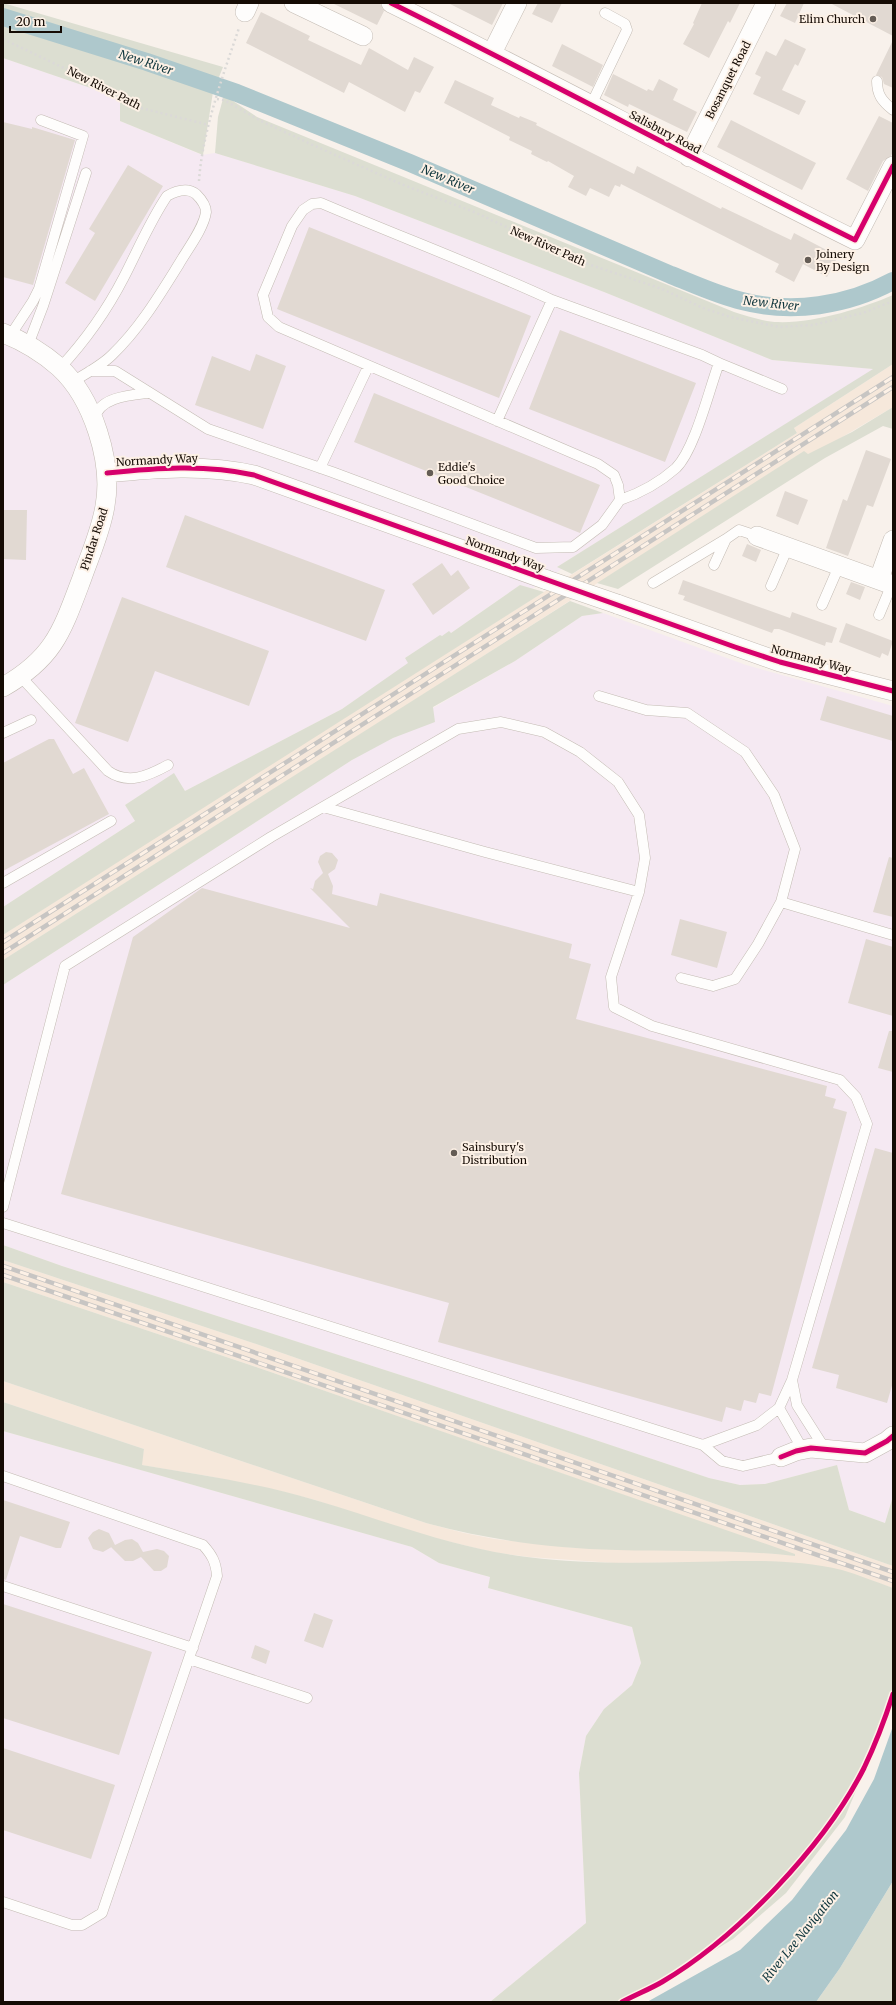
<svg xmlns="http://www.w3.org/2000/svg" width="896" height="2005" viewBox="0 0 896 2005" font-family="Merriweather,serif">
<style>
.industrial{fill:#f5e9f2}
.built{fill:#f6e8db}
.green{fill:#dcded1}
.water{fill:#aec8cc}
.lines{fill:none;stroke-linecap:round;stroke-linejoin:round}
.canal{stroke:#aec8cc;stroke-width:18}
.building{fill:#e1d9d2}
.lane-casing{stroke:#c3bbb3;stroke-width:11}
.street-casing{stroke:#c3bbb3;stroke-width:20}
.path{stroke:#dbd9d7;stroke-width:2.5;stroke-dasharray:2 3;stroke-linecap:butt}
.lane{stroke:#fefdfc;stroke-width:10}
.street{stroke:#fefdfc;stroke-width:19}
.rail-casing{stroke:#c7c5c3;stroke-width:4.5}
.rail{stroke:#fdf1e6;stroke-width:3;stroke-dasharray:9;stroke-linecap:butt}
.street-bridge-casing{stroke:#c3bbb3;stroke-width:20;stroke-linecap:butt}
.street-bridge{stroke:#fefdfc;stroke-width:19}
.cycleway-casing{stroke:#fdf1e6;stroke-width:8}
.cycleway{stroke:#d6006c;stroke-width:5}
.poi-dot{fill:#645c55;stroke:#fdf1e6;stroke-width:1.5}
.labels{text-anchor:middle;dominant-baseline:central;stroke-width:4;stroke-linejoin:round;paint-order:stroke}
.poi-label{font-size:11px;fill:#150b04;stroke:#fdf1e6;text-anchor:start}
.street-label{font-size:11px;fill:#150b04;stroke:#fdf1e6}
.water-label{font-size:12px;font-style:italic;fill:#0f363d;stroke:#fdf1e6}
</style>
<rect width="100%" height="100%" fill="#f8f1eb"/>
<path class="industrial" d="M3 58 120 98V121L202 155 215 153 355 196 604 292 772 360 874 369 557 567 562 569 532 589 520 585 451 633 441 636 405 658 409 663 342 709 185 791 174 774 125 805 135 821 3 907Z
M603 613 746 665 893 706V1496L885 1523 849 1510 837 1465 765 1484 740 1485 709 1478 419 1381 62 1266 3 1245V985L352 760 376 746 413 729 433 708 515 661 582 616Z
M3 1431 412 1547 439 1563 490 1577 488 1588 632 1627 641 1663 632 1685 604 1709 586 1736 579 1773 586 1923 490 2002H3Z"/>
<path class="built" d="M893 364V407L822 449 808 454 803 452 383 720 3 960V935L235 786 797 433 794 428Z
M3 1260 253 1343 893 1566V1588L843 1571 765 1562 614 1563 529 1557 492 1552 422 1535 315 1500 280 1491 208 1476 141 1465 144 1449 3 1402V1381L426 1523 464 1533 495 1539 576 1548 733 1551 795 1555 259 1368 3 1282Z"/>
<path class="green" d="M3 3 223 67 213 92 203 155 120 121V98L3 58Z
M224 95 257 117 734 312C744 315 756 319 767 321 802 327 861 309 893 295V364L794 428 797 433 572 574 557 567 873 369 772 360 604 292 355 196 215 153 218 117Z
M893 407V429L883 426 825 458 618 589 597 583 804 451 808 454 852 432Z
M520 585 544 592 3 935V907L135 821 125 805 174 773 185 791 342 709 408 663 405 658 440 635 442 636 449 631 451 633Z
M570 601 603 613 582 616 515 661 433 707 435 722 393 738 352 760 3 985V960Z
M3 1245 62 1266 419 1381 709 1478 740 1485 765 1484 837 1465 849 1510 885 1523 893 1496V1566L253 1343 3 1260Z
M3 1282 259 1368 795 1554V1556C735 1549 676 1552 617 1550 551 1548 488 1540 426 1523L3 1381Z
M3 1402 144 1449 142 1465C200 1475 259 1483 315 1500 386 1521 453 1548 527 1557 580 1564 635 1563 688 1562 739 1561 792 1558 842 1570 859 1575 876 1582 893 1588V1692L877 1740 845 1817 786 1893 733 1939 629 2002H490L586 1923 579 1773 586 1736 604 1709 632 1685 641 1663 632 1627 488 1588 490 1577 439 1563 412 1547 3 1431Z
M893 1881V2002H816L840 1968Z"/>
<path class="water" d="M893 1726V1881L840 1968 816 2002H647L740 1950 792 1900 846 1830 874 1779Z"/>
<g class="lines">
<path class="canal" d="M3 17 147 62 237 93 410 163 671 275C694 284 717 295 742 301 792 314 847 306 893 281"/>
</g>
<path class="building" d="M332 3H380L384 11 377 25Z
M448 3H503L492 25Z
M538 3H562L552 23 532 14Z
M702 3H740L730 23 728 21 709 58 683 44 694 24 693 23Z
M787 3H804L795 23 780 16Z
M830 3H893V36Z
M261 12 310 36 308 40 361 65 369 48 408 70 414 57 434 67 420 93 415 91 405 112 349 82 344 93 246 43Z
M785 39 806 49 798 66 795 64 782 90 806 101 799 115 753 94 761 77 755 74 766 51 776 56Z
M893 40V88L884 84 882 77 876 75Z
M562 44 603 65 593 87 552 66Z
M613 74 647 91 648 89 653 91 659 79 678 89 673 100 697 112 687 132 629 104 628 107 604 95Z
M455 80 494 98 491 105 519 118 520 116 537 123 536 125 634 174 637 166 721 209 722 207 791 240 794 233 838 256 827 277 803 264 794 282 775 272 779 264 621 184 620 187 615 185 609 197 590 188 586 196 568 187 574 176 548 161 547 162 531 154 532 151 509 140 510 137 444 103Z
M879 116 893 123V151L891 156 883 161 868 191 846 179Z
M731 120 816 163 802 190 717 147Z
M3 122 32 129V127L75 140 33 285 3 277Z
M128 165 163 186 95 301 65 283 95 233 89 229Z
M309 227 531 316 499 398 277 309Z
M560 330 696 383 665 462 529 409Z
M256 354 286 366 263 429 195 405 212 356 250 371Z
M374 393 600 485 580 533 354 442Z
M866 450 891 459 873 507 867 505 848 556 826 548 843 499 847 501Z
M785 491 808 500 798 525 776 516Z
M3 510H27L26 560 3 559Z
M185 515 385 590 366 641 166 567Z
M747 544 761 550 756 562 742 556Z
M442 563 451 576 458 570 470 588 433 615 412 584Z
M683 580 790 618 792 612 837 628 832 643 826 642 825 646 779 629H774L772 633 683 600 685 596 678 594Z
M851 582 865 587 860 600 846 594Z
M122 597 269 651 249 706 155 671 128 742 75 723Z
M846 623 893 641 888 656 882 653 880 658 839 642Z
M827 696 893 716V741L820 720Z
M49 739H54L73 774 84 768 109 814 3 871V763Z
M326 852 332 853 338 860 335 869 328 874 333 886 332 894 377 906 380 893 572 944 569 958 591 964 576 1019 827 1086 825 1096 836 1099 833 1108 847 1112 771 1396 759 1393 756 1403 744 1400 741 1411 726 1407 722 1422 438 1342 449 1303 61 1194 133 937 202 888 350 928 310 888 313 889 315 881 323 873 318 862 320 856Z
M889 857 893 858V917L873 912Z
M680 919 727 932 717 968 671 955Z
M866 939 893 947V1016L848 1003Z
M889 1031H893V1072L878 1068Z
M875 1148 893 1153V1382L887 1403 836 1388 839 1375 812 1368Z
M3 1500 70 1522 61 1548H56L20 1536 6 1580 3 1579Z
M99 1529 109 1533 115 1545 103 1552 93 1549 88 1538 93 1532Z
M132 1539 138 1543 143 1552 157 1549 164 1551 169 1556 167 1567 161 1571H154L141 1557 133 1561H125L111 1547 125 1540Z
M3 1604 152 1652 119 1755 3 1718Z
M314 1613 333 1620 323 1648 304 1641Z
M255 1645 270 1651 266 1664 251 1658Z
M3 1748 115 1785 91 1859 3 1830Z"/>
<g class="lines">
<defs>
<path id="lane" d="M877 81C877 95 882 101 893 110
M591 105 627 30 625 24 605 13
M10 336 33 301 39 289 83 136 41 120
M28 345 43 306 86 173
M719 363 782 389
M60 368C85 341 107 310 124 277 138 250 150 221 167 196 176 191 187 187 196 194 201 199 206 205 206 212 204 228 187 250 179 264 159 296 140 328 112 355 101 366 85 374 72 382
M90 371H115L208 429 332 472 536 548 573 547 602 525 620 500 618 485 614 475 598 464 279 327 268 317 263 295 292 226 303 210 312 204 321 203C398 236 476 265 552 300
M94 420C98 397 130 395 148 393
M497 421 552 300 702 355 719 363C709 390 695 449 676 468 659 483 641 493 620 500
M320 468 368 367
M714 565 726 539 739 530 757 536
M653 583 726 539
M771 586 788 547
M822 605 839 566
M879 615 892 584
M21 677 108 771C128 785 148 776 168 765
M599 696 646 710 687 713 745 752 774 795 795 849 781 902 893 935
M3 733 31 720
M323 807 485 852 639 892
M3 883 111 821
M681 978 713 986 735 979 758 944 781 902
M3 1207 65 966 271 837 458 729 501 722 544 732 580 752 618 782 639 815 645 858 639 892 611 977 614 1007 652 1026 840 1080 856 1097 867 1124 792 1380 797 1405 825 1449
M3 1223 703 1445 722 1461 743 1466 781 1457
M779 1408 803 1450
M703 1445 757 1425 779 1408 792 1380
M3 1476 203 1545C212 1555 216 1562 217 1576L102 1913 82 1925H72L3 1902
M3 1586 193 1648
M189 1659 307 1698"/>
<path id="street" d="M294 3 363 36
M391 3C547 80 699 163 855 240L893 166
M245 12 249 3
M492 53 517 3
M689 157 766 3
M3 333C23 341 43 353 59 367 93 398 113 462 105 506 101 531 90 555 82 578 62 631 54 658 3 687
M107 473C156 468 205 464 254 475L547 580
M757 536 893 585
M879 579 893 540
M617 604 780 662 893 691
M781 1457 796 1451 811 1448 865 1453 887 1441 893 1436"/>
</defs>
<use href="#lane" class="lane-casing"/>
<use href="#street" class="street-casing"/>
<path class="path" d="M3 39 129 99 137 107 209 125
M217 99 224 100 261 121 315 146 401 184 474 212 585 263 662 289 703 308 730 317 779 327 813 325 863 313 893 301
M199 181C202 133 223 75 239 28"/>
<use href="#lane" class="lane"/>
<use href="#street" class="street"/>
<defs>
<path id="rail" d="M3 942 893 377
M3 953 893 387
M3 1266 893 1572
M3 1275 893 1581"/>
</defs>
<use href="#rail" class="rail-casing"/>
<use href="#rail" class="rail"/>
<defs>
<path id="street-bridge" d="M547 580 617 604"/>
</defs>
<use href="#street-bridge" class="street-bridge-casing"/>
<use href="#street-bridge" class="street-bridge"/>
<defs>
<path id="cycleway" d="M391 3C547 80 699 163 855 240L893 166
M107 473C156 468 205 464 254 475L735 647 780 662 893 691
M781 1457 796 1451 811 1448 865 1453 887 1441 893 1436
M622 2002C635 1995 650 1989 662 1982 737 1938 825 1845 864 1768 875 1745 885 1719 893 1694"/>
</defs>
<use href="#cycleway" class="cycleway-casing"/>
<use href="#cycleway" class="cycleway"/>
</g>
<g class="poi-dot">
<circle cx="873" cy="19" r="4"/>
<circle cx="808" cy="260" r="4"/>
<circle cx="430" cy="473" r="4"/>
<circle cx="454" cy="1153" r="4"/>
</g>
<g class="labels">
<g class="poi-label">
<text x="865" y="19" text-anchor="end">Elim Church</text>
<text x="816" y="254">Joinery<tspan x="816" dy="13">By Design</tspan></text>
<text x="438" y="467">Eddie's<tspan x="438" dy="13">Good Choice</tspan></text>
<text x="462" y="1147">Sainsbury's<tspan x="462" dy="13">Distribution</tspan></text>
</g>
<g class="street-label">
<text transform="translate(728 80) rotate(-63)">Bosanquet Road</text>
<text transform="translate(104 88) rotate(27)">New River Path</text>
<text transform="translate(665 132) rotate(28)">Salisbury Road</text>
<text transform="translate(548 246) rotate(24)">New River Path</text>
<text transform="translate(157 460) rotate(-3)">Normandy Way</text>
<text transform="translate(94 539) rotate(-72)">Pindar Road</text>
<text transform="translate(505 554) rotate(20)">Normandy Way</text>
<text transform="translate(811 659) rotate(15)">Normandy Way</text>
</g>
<g class="water-label">
<text transform="translate(146 62) rotate(18)">New River</text>
<text transform="translate(448 179) rotate(23)">New River</text>
<text transform="translate(771 303) rotate(6)">New River</text>
<text transform="translate(800 1936) rotate(-51)">River Lee Navigation</text>
</g>
</g>
<rect width="896" height="2005" fill="none" stroke="#150b04" stroke-width="8"/>
<path d="M10 26v6h51v-6" fill="none" stroke="#150b04" stroke-width="2"/>
<text x="16" y="26" font-size="12" fill="#150b04" stroke="#fdf1e6" stroke-width="3" paint-order="stroke">20 m</text>
</svg>
